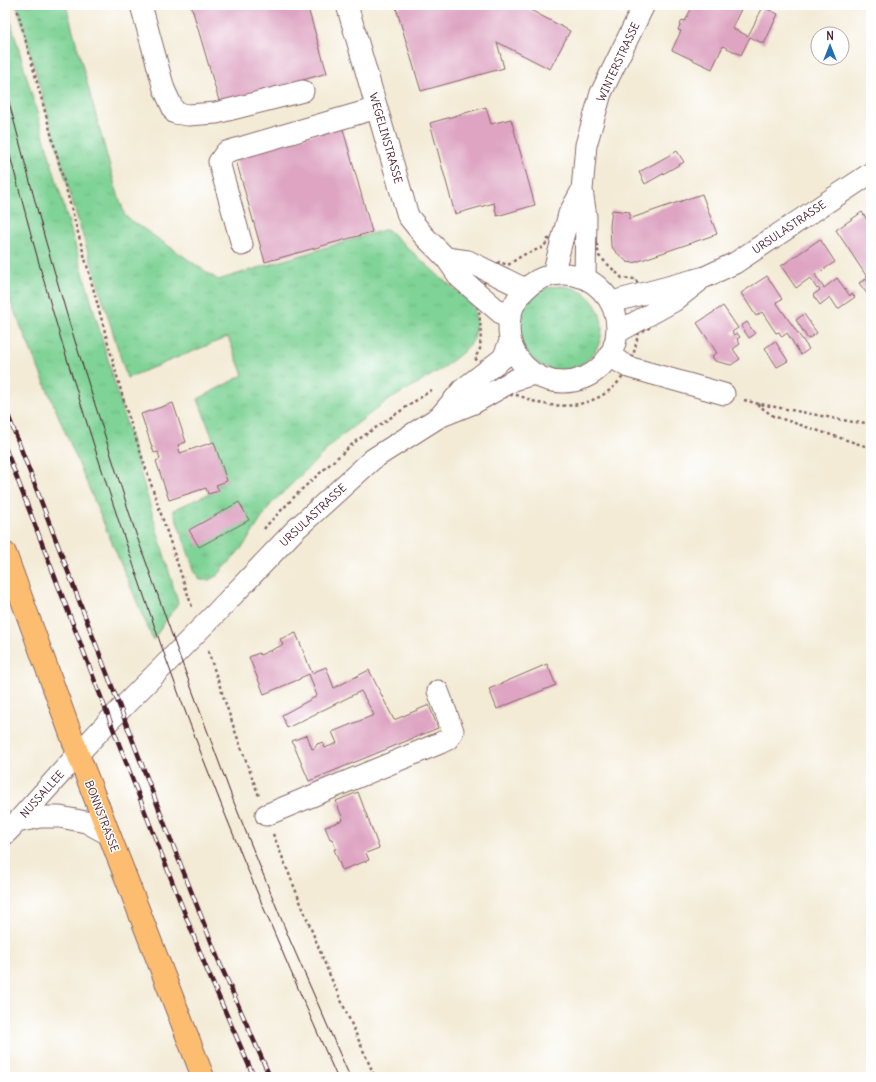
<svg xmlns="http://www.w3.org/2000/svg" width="876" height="1082" viewBox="0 0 876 1082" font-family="Delius,sans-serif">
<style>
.grass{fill:url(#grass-tufts);stroke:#647960}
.building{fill:#dea4c2}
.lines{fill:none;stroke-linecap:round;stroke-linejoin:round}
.minor-casing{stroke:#856667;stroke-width:23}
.major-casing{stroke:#856667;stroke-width:24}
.path{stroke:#856667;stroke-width:2.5;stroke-dasharray:3 3;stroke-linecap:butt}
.minor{stroke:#fff;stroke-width:21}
.major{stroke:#fcbd6f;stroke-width:22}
.tram{stroke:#4a1f2b;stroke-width:1}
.rail-casing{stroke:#4a1f2b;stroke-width:4.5}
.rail{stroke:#fff;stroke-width:3;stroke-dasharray:9;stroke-linecap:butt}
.labels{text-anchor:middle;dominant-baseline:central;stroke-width:3;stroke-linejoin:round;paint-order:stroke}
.street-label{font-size:11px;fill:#4a1f2b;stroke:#fff}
</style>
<defs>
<pattern id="grass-tufts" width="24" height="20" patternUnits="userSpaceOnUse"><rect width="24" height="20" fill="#7fd396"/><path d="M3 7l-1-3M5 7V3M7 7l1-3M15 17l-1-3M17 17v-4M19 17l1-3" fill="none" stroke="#6fb581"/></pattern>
</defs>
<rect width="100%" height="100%" fill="#fff"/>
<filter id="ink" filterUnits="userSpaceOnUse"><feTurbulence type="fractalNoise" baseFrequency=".025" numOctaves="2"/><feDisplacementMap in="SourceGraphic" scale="8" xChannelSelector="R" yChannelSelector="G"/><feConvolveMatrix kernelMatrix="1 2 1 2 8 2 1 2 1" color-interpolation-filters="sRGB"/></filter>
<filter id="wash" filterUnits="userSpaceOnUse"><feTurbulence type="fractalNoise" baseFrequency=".012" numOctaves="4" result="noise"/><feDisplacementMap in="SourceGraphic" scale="16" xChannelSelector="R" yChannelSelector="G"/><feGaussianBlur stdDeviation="0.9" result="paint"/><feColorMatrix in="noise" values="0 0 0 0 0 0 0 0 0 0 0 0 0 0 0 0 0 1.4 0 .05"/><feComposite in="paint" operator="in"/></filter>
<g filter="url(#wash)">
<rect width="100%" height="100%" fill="#f3ebd6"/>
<path class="grass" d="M5 5H6L178 603 153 640 5 289Z
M17 5H66L114 182 125 216 218 280 387 229 440 277 467 299 475 309 476 324 474 339 464 351 442 369 384 403 341 436 271 504 245 544 218 575 209 580H200L195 572 173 510 208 494 218 491 216 485 227 481 214 442 198 399 243 375 228 337 127 378 70 194Z
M518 328a42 42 0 1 1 84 0a42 42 0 1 1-84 0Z"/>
<g id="blocks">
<path class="building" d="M191 5H307L327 73 220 104Z
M406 5H521L570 31 550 69 497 42 504 68 421 91 396 8Z
M693 5H743L732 28 748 36 763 7 778 14 764 44 750 37 741 55 723 46 712 69 672 50 681 31 678 30 682 20 685 21Z
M486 107 491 124 511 119 535 205 497 216 494 203 455 214 430 123Z
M342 126 372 232 265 262 235 157Z
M677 151 684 162 645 184 639 172Z
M702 194 717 234 633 263 627 262 616 252 611 246 610 226 612 210 630 212 629 219Z
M862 212 871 226V279L869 276 867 277 836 230Z
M820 239 835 262 815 275 824 288 837 278 850 296 852 294 855 297 838 309 830 297 820 305 813 295 820 290 818 288 817 289 810 278 796 288 781 266Z
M767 276 782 299 776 302 809 349 801 355 787 333 782 337 779 332 776 333 762 312 756 316 741 293Z
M866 279 871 287V294L868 295 859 283Z
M723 306 738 328 732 332 734 335 737 333 740 337 737 339 740 344 733 349 740 359 731 365 715 361 712 356 717 353 697 323Z
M804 314 817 333 808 339 796 320Z
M747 322 755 334 749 338 741 326Z
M775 341 788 361 777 367 765 348Z
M173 403 186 442 178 445 180 453 214 442 227 481 216 485 219 491 208 494 206 488 169 500 156 461 160 459 158 452 154 453 141 414Z
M239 502 249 520 199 547 189 530Z
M296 633 312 673 326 667 334 688 369 670 394 720 429 705 438 728 309 781 292 741 307 735 312 749 315 748 317 744 323 742 325 748 337 743 332 732 374 715 361 691 287 728 282 715 317 696 309 674 300 678V679L264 694 249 657 259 653 260 655 283 645 280 639Z
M547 664 556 685 497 709 489 689Z
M358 792 379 848 366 853 369 860 342 870 334 849H336L332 839H330L325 827 343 820 336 801Z"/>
</g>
</g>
<g filter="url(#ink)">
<use href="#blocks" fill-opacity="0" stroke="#856667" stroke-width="1"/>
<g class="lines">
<defs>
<path id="minor" d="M141 5 164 89 175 113 188 115 216 113 303 91
M347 5 408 216 424 236 446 258 460 278 509 320
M242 245 219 162 226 152 377 108
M446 258 468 261 525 289
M509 328a54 54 0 1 1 108 0a54 54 0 1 1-108 0Z
M553 274 569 214 582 190
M585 278 586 217 582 190 586 145 601 93 644 5
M612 302 705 277 735 263 871 173
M618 332 674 301 698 282
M610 356 628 367 724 394
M441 415 463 389 503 358 510 342
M266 815 440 743 448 739 453 731 438 691
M17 822 40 817H60L86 822 108 834
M5 834 17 822 78 754 106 724 216 613 295 530 373 459 439 417 474 403 514 380 534 374"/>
<path id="major" d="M5 553 78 754 203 1077"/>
</defs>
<use href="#minor" class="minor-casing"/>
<use href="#major" class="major-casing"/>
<path class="path" d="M16 5 126 409 192 607
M548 239 585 245H597L599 256 622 278 636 279 647 316 649 328 638 334C635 350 631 368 620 380 601 403 572 409 544 404 534 403 524 396 515 395 512 394 508 396 506 397L486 371 475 358 480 349 481 332 479 310 473 299 499 262 508 265 523 255 544 247Z
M744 400 755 403 853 422 871 423
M757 404 773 416 871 448
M264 529 267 525 301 490 356 441 433 389
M208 651 235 731 259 796
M273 834 328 971 375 1077"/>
<use href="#minor" class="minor"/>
<use href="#major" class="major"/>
<path class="tram" d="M5 87 45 239 69 322 135 531 178 652 233 800 289 938 350 1077
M5 137C22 200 38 263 57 326 89 433 124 539 161 645 213 792 274 935 337 1077"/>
<defs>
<path id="rail" d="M5 407 165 825 220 964 270 1077
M5 447 152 830 207 970 254 1077"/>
</defs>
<use href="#rail" class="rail-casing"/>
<use href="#rail" class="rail"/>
</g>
</g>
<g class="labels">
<g class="street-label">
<text transform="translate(618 62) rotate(-65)">WINTERSTRASSE</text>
<text transform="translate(386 138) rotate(74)">WEGELINSTRASSE</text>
<text transform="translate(789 227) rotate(-34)">URSULASTRASSE</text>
<text transform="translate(313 515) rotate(-43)">URSULASTRASSE</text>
<text transform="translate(42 794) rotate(-48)">NUSSALLEE</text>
<text transform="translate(102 816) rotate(69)">BONNSTRASSE</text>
</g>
</g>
<rect width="876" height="1082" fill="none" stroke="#fff" stroke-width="20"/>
<g transform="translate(830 46)"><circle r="19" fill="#ffffff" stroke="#b7a5aa"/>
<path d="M0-3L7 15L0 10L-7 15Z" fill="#1f6fb2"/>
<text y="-6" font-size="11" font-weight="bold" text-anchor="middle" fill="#4a1f2b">N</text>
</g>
</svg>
